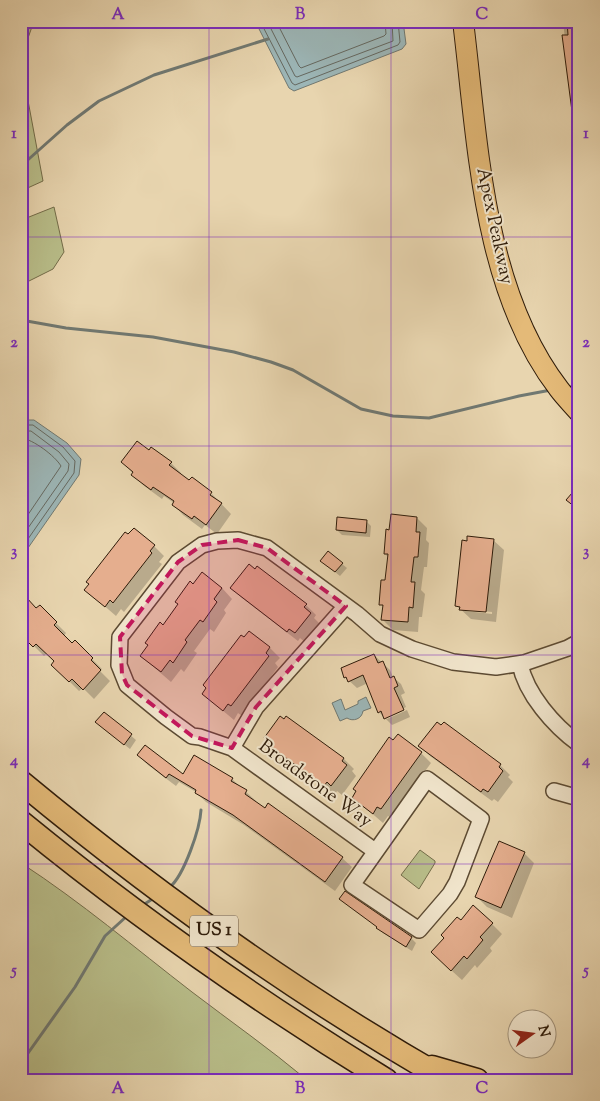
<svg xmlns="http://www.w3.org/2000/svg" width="600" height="1101" viewBox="0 0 600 1101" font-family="'Sorts Mill Goudy',serif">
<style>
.green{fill:#b8bd89;stroke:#736c49}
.water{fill:#9cb6b7;stroke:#707871}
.shadow{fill:#0003;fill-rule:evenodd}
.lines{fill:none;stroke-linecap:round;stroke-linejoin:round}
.shore{stroke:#656860;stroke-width:1}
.stream{stroke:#707871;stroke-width:3}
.building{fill:#e5ae8e;stroke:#2e1b09}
.minor-casing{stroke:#5c4a32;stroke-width:18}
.major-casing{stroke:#2e1b09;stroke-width:22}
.highway-casing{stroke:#2e1b09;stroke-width:25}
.minor{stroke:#f0e4cb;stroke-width:15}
.major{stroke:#e4ba78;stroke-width:20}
.highway{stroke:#e4ba78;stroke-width:22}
.marked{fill:#c2185b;fill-opacity:0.2;stroke:#c2185b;stroke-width:4;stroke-dasharray:10 6;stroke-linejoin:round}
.grid{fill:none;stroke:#7b2cbf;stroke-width:1;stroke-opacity:0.55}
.labels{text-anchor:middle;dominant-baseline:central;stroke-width:4;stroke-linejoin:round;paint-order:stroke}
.shield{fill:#f0e4cb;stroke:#685743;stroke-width:1}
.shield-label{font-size:18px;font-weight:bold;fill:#2e1b09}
.street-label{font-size:19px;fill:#2e1b09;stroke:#f0e4cb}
.neatline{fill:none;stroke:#7b2cbf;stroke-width:2}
.grid-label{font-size:16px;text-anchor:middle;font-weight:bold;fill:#7b2cbf}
</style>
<rect width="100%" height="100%" fill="#e8d5af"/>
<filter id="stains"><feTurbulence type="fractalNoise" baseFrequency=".004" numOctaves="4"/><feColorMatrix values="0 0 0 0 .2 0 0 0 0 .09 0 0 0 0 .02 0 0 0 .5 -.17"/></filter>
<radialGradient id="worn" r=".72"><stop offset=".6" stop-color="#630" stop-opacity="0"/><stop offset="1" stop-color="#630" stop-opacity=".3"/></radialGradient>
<path class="green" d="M21 21H34L21 58Z
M21 63 43 181 21 191Z
M54 207 64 252 53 269 21 285V224L29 217Z
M420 850 435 861V863L419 889 401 875Z
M21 863C81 902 135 948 192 992 230 1021 270 1049 307 1080H21Z"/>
<path class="water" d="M255 21H403L406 44 402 49 294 91 289 88Z
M21 420H34L67 443 81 459 79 475 21 558Z
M366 697 371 708 363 711C362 719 353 722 347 718L340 721 332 703 341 699 345 710 358 704V701Z"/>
<path class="shadow" d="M563 21H579V161H578Z
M150 452 171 463 181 473 180 475 207 501 212 494 231 514 217 534 205 525 202 529 183 515 173 504 174 503 164 496 162 499 143 485 123 462Z
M417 518 427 528 426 540 429 543 427 567H424L421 590 425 594 422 617H419L418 632 393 630 382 619 384 607 380 604 386 581 389 558 385 554 391 531Z
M366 521 371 526 370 537 342 535 337 530Z
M493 540 504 550 496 622 471 619 456 605ZM466 609 492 612V614L466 611Z
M154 546 164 556 159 562 162 564 124 612 121 609 116 616 86 590Z
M342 564 347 568 340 576 326 565Z
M257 567 306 605 316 615 314 618 320 624 306 643 300 638 298 641 242 598 232 588Z
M202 574 222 588 232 599 224 610 226 613 214 632 210 629 194 651 197 653 184 672 181 669 171 682 141 656Z
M40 607 66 633 64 636 72 645 75 642 102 669 100 671 110 681 94 699 83 688 79 691 53 665 55 661 47 653 44 656 21 633 36 609Z
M270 648 280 658 275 663 278 667 242 716 238 713 234 720 203 694 208 688Z
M374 655 390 670 393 677 401 684 405 693 401 695 406 707 385 717 387 719 407 710 410 717 392 725 379 712 368 683 357 688 345 677Z
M104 713 136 740 130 749 102 727Z
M266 738 344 759 354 769 352 771 356 776 342 795 337 791 335 795 279 754 268 744 269 742Z
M393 742 421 753 431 763 391 818 388 816 383 823 353 797Z
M473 745 500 765 510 775 508 777 513 782 498 802 494 799 492 801 430 756 420 746Z
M138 755 183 776 232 779 256 801 255 803 342 858 352 867 335 891 244 825 206 802 196 792 179 782 176 786 148 765Z
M524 853 534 863 512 918 487 907 477 897Z
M461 922 492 924 502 934 490 948 492 951 477 968 475 965 462 980 442 962 445 938Z
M378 928 411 938 416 943 412 951 383 933Z"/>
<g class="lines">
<path class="shore" d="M260 21 292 83 295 85 398 45 400 42 398 21
M267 21 295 76 297 77 393 41 392 21
M276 21 299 66 301 68 384 36 386 34 385 21
M21 425H33L63 447 75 461 74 473 21 549
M21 431H31L59 452 69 464 68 471 21 538
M21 438C33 439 55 456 61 466L21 525"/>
<path class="stream" d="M21 166 67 125 99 101 154 75 268 39
M21 320 66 328 153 337 234 352 271 362 293 370 361 409 393 416 429 418 519 396 551 390
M567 388 579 385
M170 887C184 875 200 829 201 810
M143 905 154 898
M21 1063 75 987 105 936 127 916"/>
</g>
<path class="building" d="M567 21H579V118L573 119 562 35H568Z
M137 441 149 450 151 447 172 462 169 465 189 480 192 477 212 492 210 495 222 503 206 525 194 516 192 519 172 505 174 501 153 487 151 490 131 475 133 472 121 462Z
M579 485V510L566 500Z
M391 514 417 517 416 532H420L418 557H414L411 582H415L413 608 409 607 408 622 381 620 383 605H379L381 580H385L388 554H384L386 529 389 530Z
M337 517 367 520 366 533 336 530Z
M134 528 155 545 150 551 152 553 113 603 110 600 105 607 84 590 89 584 86 582 125 532 128 534Z
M467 536 494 539 486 612 459 610 460 607 455 606 462 540 467 541Z
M328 551 343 563 335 572 320 561Z
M249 564 255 569 257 566 307 604 304 607 311 613 295 633 289 629 287 632 230 588Z
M202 572 222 588 214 599 217 602 203 622 200 620 185 640 187 642 173 663 170 660 161 672 140 656 148 645 145 643 160 622 163 625 178 604 175 602 190 581 193 584Z
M26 597 36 608 40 605 57 622 54 625 72 643 75 640 93 658 91 660 101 670 83 690 72 679 69 682 51 665 54 661 36 644 33 647 21 635V602Z
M249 631 270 647 266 653 269 656 231 706 228 704 223 711 202 694 206 688 203 685 241 635 244 637Z
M374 654 378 663 383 661 390 678 394 676 398 686 394 688 404 710 384 719 381 711 378 713 363 675 348 682 346 677 344 678 341 668Z
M104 712 132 734 124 745 95 722Z
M280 716 284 719 286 716 344 758 342 761 347 765 331 786 327 782 324 786 267 744 269 741 264 738Z
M437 722 441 725 444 722 501 764 499 767 503 771 488 792 483 789 481 792 418 746Z
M398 734 422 752 381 809 377 807 373 814 352 798 356 791 353 789 389 737 393 740Z
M145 745 183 774 194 755 233 778 231 781 247 790 245 794 265 808 268 803 343 857 325 882 233 815 195 793 196 790 169 774 166 778 137 755Z
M499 841 525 852 501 908 475 897Z
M345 891 412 937 406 947 376 928 377 927 339 899Z
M473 905 493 923 480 937 483 940 467 959 464 956 451 971 431 952 444 938 441 935 457 917 461 920Z"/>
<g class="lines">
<defs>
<path id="minor" d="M520 664C526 694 554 726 579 744
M232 748 256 707 346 606
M427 779 481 819 457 882 450 894 419 930 352 885Z
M554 791 579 798
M375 851 232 748 200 737 192 736 166 717 127 685 119 665 120 637 178 562 202 545 217 541 238 540 267 548 357 614 380 634 412 649 453 662 496 667 524 663 568 648 579 642"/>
<path id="major" d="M463 21C478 142 482 289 559 389 565 397 572 404 579 412"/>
<path id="highway" d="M21 782C155 893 296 994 447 1080
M21 822C136 916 259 1002 386 1080
M432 1067 477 1080"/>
</defs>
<use href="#minor" class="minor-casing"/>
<use href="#major" class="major-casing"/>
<use href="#highway" class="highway-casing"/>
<use href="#minor" class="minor"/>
<use href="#major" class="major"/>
<use href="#highway" class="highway"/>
</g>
<path class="marked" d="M238 540 267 548 346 606 256 707 232 748 192 736 127 685 122 674 120 637 178 562 202 545Z"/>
<path class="grid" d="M209 21V1080M391 21V1080M21 237H579M21 446H579M21 655H579M21 864H579"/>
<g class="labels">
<rect class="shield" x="190" y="915.5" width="48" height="31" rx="4"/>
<g class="shield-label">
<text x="214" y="931">US 1</text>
</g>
<g class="street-label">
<text transform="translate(494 226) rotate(78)">Apex Peakway</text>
<text transform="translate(315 784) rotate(36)">Broadstone Way</text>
</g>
</g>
<rect width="600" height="1101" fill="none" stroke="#e8d5af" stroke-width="55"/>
<g transform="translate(532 1034) rotate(76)"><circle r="24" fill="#f0e4cb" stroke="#a2947d"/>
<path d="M0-4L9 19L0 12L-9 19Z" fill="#8f2418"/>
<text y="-8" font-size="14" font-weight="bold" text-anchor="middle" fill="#2e1b09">N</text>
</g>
<rect x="28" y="28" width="544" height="1046" class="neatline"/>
<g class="grid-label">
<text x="118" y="19">A</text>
<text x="300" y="19">B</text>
<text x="482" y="19">C</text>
<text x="14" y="138">1</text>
<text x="586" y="138">1</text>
<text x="14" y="347">2</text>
<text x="586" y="347">2</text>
<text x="14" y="556">3</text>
<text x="586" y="556">3</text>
<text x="14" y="765">4</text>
<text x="586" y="765">4</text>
<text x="14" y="975">5</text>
<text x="586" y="975">5</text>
<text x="118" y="1093">A</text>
<text x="300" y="1093">B</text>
<text x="482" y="1093">C</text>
</g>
<rect width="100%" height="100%" filter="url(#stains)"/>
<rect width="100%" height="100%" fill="url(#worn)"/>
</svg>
